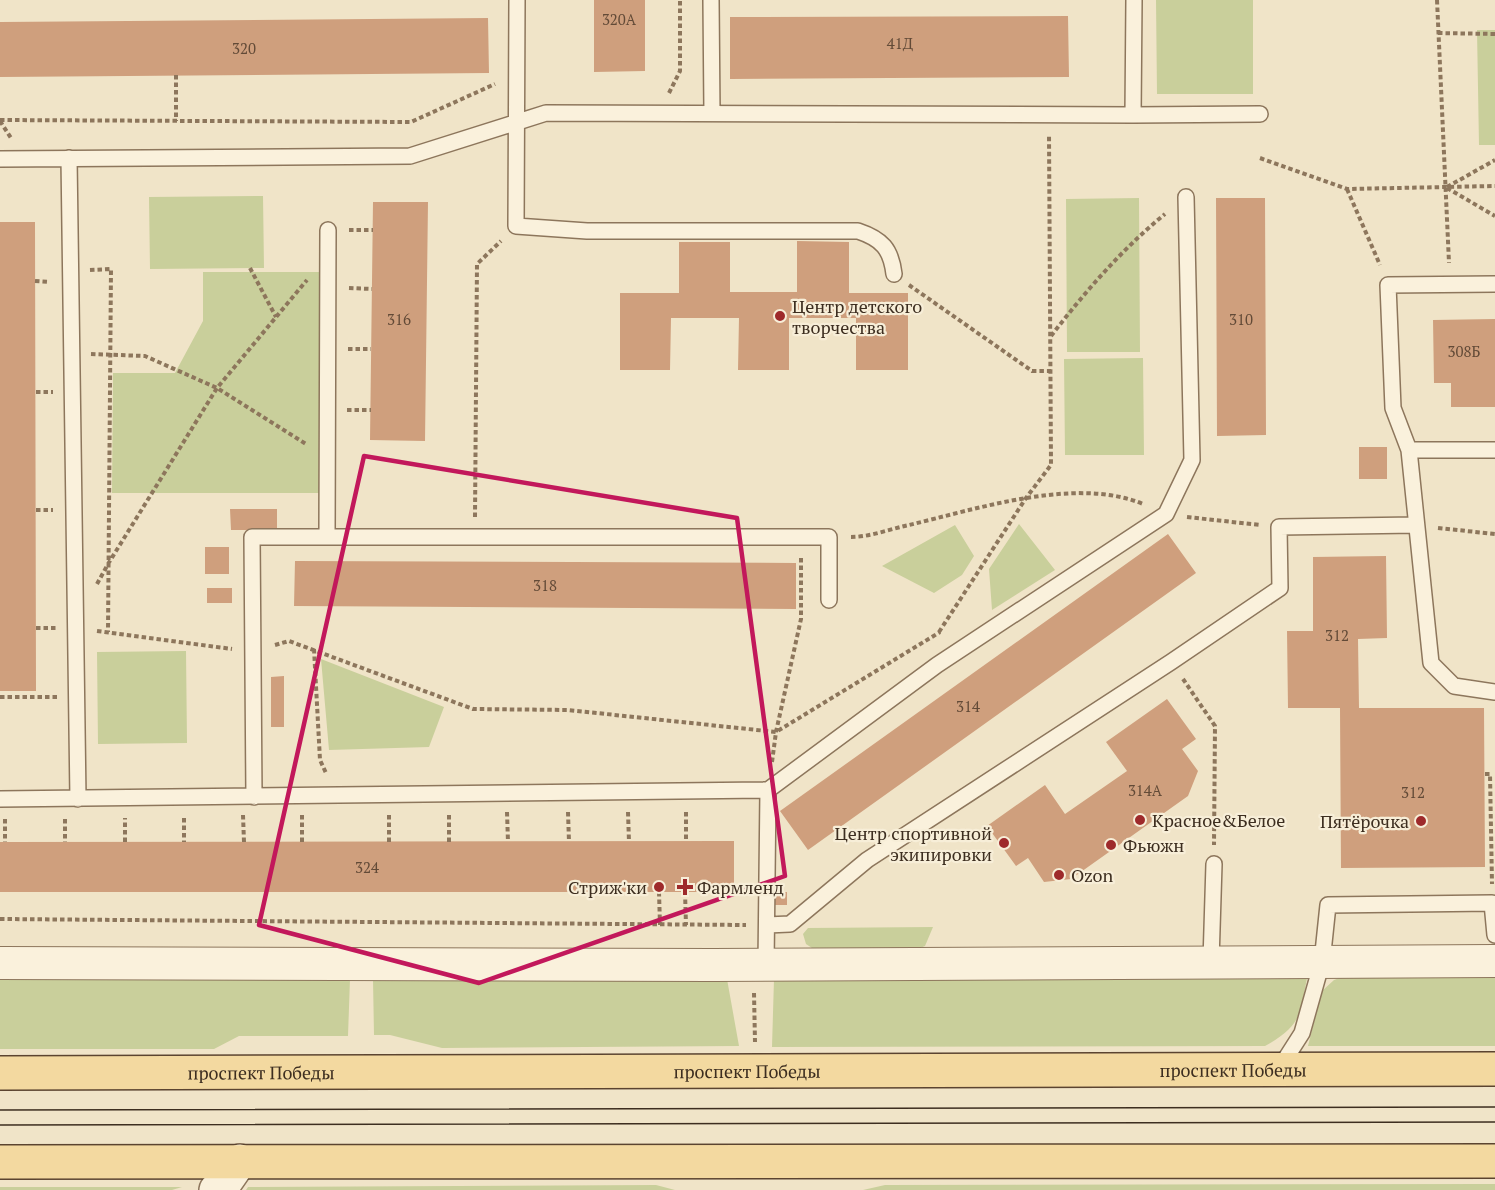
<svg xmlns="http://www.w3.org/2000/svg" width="1495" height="1190" viewBox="0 0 1495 1190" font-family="'PT Serif',serif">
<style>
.green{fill:#c9cf9b}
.building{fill:#cf9f7d}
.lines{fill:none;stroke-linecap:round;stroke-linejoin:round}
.service-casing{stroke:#8d765c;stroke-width:18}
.minor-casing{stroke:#8d765c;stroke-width:34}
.tertiary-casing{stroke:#8d765c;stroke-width:36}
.primary-casing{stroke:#5b4430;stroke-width:36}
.path{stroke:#8d765c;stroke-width:4;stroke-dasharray:4.5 3;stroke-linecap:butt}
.service{stroke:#faf1dc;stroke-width:15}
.minor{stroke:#faf1dc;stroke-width:32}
.tertiary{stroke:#faf1dc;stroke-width:33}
.primary{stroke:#f3d9a0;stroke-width:33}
.tram{stroke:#3d2e20;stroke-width:1.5}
.marked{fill:none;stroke:#c2185b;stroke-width:4.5;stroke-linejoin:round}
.poi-dot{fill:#9e2a2b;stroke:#f7eed8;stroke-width:2}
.labels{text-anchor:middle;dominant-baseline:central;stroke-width:4.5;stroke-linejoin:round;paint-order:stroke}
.number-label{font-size:15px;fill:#624a37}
.poi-label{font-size:18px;fill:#3d2e20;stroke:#f7eed8;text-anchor:start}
.street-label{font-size:18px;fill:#3d2e20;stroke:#f7eed8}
</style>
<rect width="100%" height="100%" fill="#f0e4c8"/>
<path class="green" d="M1156 0H1253V94H1157Z
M1477 30H1495V145H1479Z
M263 196 264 268 150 269 149 197Z
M1139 198 1140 352H1067L1066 199Z
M203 272H326V493H112L113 373H175L203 321Z
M1143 358 1144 455H1065L1064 359Z
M1019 524 1055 570 992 610 989 569Z
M955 525 974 556 962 575 934 593 882 566Z
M186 651 187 743 98 744 97 652Z
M321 659 444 707 429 747 329 750Z
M933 927 925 946 920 948H812L806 944 803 934 808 928Z
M1342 977H1495V1046H1308L1322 991 1334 980Z
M0 978 350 979 348 1036H239L214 1049H0Z
M1307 978C1300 1015 1301 1026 1265 1046L772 1047 774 979Z
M727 979 739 1046 442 1048 390 1035H374L373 980Z
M1495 1184V1190H863L885 1185Z
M656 1185 675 1190H246L248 1187Z
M182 1187 172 1190H0V1187Z"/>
<path class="building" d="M594 0H645V71L594 72Z
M1068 16 1069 77 730 79V17Z
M488 18 489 73 0 77V22Z
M1216 198H1265L1266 435 1217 436Z
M373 202H428L425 441 370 440Z
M0 222H35L36 691H0Z
M797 241 849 242V293H908V370H856V318H789V370H738L739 318H671L670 370H620V293H679V242H730V292H797Z
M1495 319V407H1451V383H1434L1433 320Z
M1359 447H1387V479H1359Z
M230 509H277V530H231Z
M1168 534 1196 573 808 850 780 811Z
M205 547H229V574H205Z
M1386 556 1387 638 1358 639 1359 708H1484L1485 867 1341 868 1340 708H1288L1287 631H1313V557Z
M295 561 796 563V609L294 606Z
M207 588H232V603H207Z
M284 676V727H271V677Z
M1167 699 1196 739 1182 749 1198 771 1188 796 1071 879 1044 882 1028 858 1016 866 987 826 1045 785 1065 814 1127 771 1106 742Z
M734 841V892H0V842Z
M772 892H787V905H772Z"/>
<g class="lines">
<defs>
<path id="service" d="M517 0 516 226 587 231H858C882 239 891 249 894 274
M711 0 712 113
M1133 115 1260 114
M69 158 78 799
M0 159 410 156 546 113 1133 115 1134 0
M1495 284 1388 285 1393 408 1409 450 1431 663 1454 686 1495 692
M1409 450H1495
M327 537 328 230
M254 797 252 537H829V600
M0 799 768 790 937 665 1166 514 1192 460 1186 197
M767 925 790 924 867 860 1171 662 1280 588 1279 527 1416 525
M1211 961 1214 864
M766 964 768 790
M1279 1069 1302 1033 1322 962 1328 905 1492 903 1495 935"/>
<path id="minor" d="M0 963 713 965 1495 961"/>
<path id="tertiary" d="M216 1190 224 1184 240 1161"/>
<g id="primary">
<path id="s1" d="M0 1073 1495 1069"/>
<path d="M0 1162 1495 1161"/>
</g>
</defs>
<use href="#service" class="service-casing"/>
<use href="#minor" class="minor-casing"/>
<use href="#tertiary" class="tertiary-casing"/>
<use href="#primary" class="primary-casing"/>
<path class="path" d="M1437 0 1449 263
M1438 33 1495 34
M176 75V121
M669 93 680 71V0
M0 120 411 122 495 84
M0 121 11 138
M1260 158 1347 189 1495 186
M1447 187 1495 160
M1447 188 1495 216
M1347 189 1380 265
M349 230H373
M250 268 276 317
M90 270 111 269 108 632
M35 281 49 282
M909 285 1032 371H1051
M349 288 372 289
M1051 336C1085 292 1121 250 1165 214
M348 349H371
M91 354 145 356 217 388 306 444
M36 392H53
M347 410H371
M36 510H53
M475 517 477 264 501 241
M1187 517 1260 525
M1438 528 1495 534
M851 537C870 537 890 529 909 525 977 509 1076 476 1143 504
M97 584 108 564 217 388 307 280
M36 628H57
M97 631 232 649
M939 632 1026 498 1051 465 1049 134
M275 645 289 641 473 709 568 710 776 732 940 632
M314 649 320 760 326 773
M1183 679 1215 726 1214 845
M0 697H57
M772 762 776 732 801 619V556
M1485 774H1490L1492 884
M507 812 508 842
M568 812 569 842
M628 812 629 842
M686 812V842
M243 815 244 842
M302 815V842
M389 815V842
M449 815V842
M184 818V842
M5 819V842
M65 819V842
M125 842V818
M659 892 660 925
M685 892 686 925
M0 919 746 925
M754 993 755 1042"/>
<use href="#service" class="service"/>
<use href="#minor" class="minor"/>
<use href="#tertiary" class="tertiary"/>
<use href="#primary" class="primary"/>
<path class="tram" d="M0 1110 1495 1107
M0 1125 1495 1122"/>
</g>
<path class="marked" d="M364 456 737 518 785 876 479 983 259 925Z"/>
<g class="poi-dot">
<circle cx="780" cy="316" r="6"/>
<circle cx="1140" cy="820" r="6"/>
<circle cx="1421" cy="821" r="6"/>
<circle cx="1004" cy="843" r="6"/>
<circle cx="1111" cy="845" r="6"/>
<circle cx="1059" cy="875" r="6"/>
<circle cx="659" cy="887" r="6"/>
<path d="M682 878h6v6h6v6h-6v6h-6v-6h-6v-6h6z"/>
</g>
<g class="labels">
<g class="number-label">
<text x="619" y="19">320А</text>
<text x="900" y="43">41Д</text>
<text x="244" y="48">320</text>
<text x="399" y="319">316</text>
<text x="1241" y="319">310</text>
<text x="1464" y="351">308Б</text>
<text x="545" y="585">318</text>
<text x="1337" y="635">312</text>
<text x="968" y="706">314</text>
<text x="1145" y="790">314А</text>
<text x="1413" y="792">312</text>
<text x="367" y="867">324</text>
</g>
<g class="poi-label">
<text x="792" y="306">Центр детского<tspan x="792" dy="21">творчества</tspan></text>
<text x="1152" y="820">Красное&amp;Белое</text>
<text x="1409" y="821" text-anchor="end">Пятёрочка</text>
<text x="992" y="833" text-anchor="end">Центр спортивной<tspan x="992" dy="21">экипировки</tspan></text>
<text x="1123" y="845">Фьюжн</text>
<text x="1071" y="875">Ozon</text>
<text x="647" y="887" text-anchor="end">Стриж'ки</text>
<text x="697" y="887">Фармленд</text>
</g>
<g class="street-label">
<text stroke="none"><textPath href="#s1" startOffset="1233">проспект Победы</textPath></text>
<text stroke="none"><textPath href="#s1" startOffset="747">проспект Победы</textPath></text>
<text stroke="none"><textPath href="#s1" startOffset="261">проспект Победы</textPath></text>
</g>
</g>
</svg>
